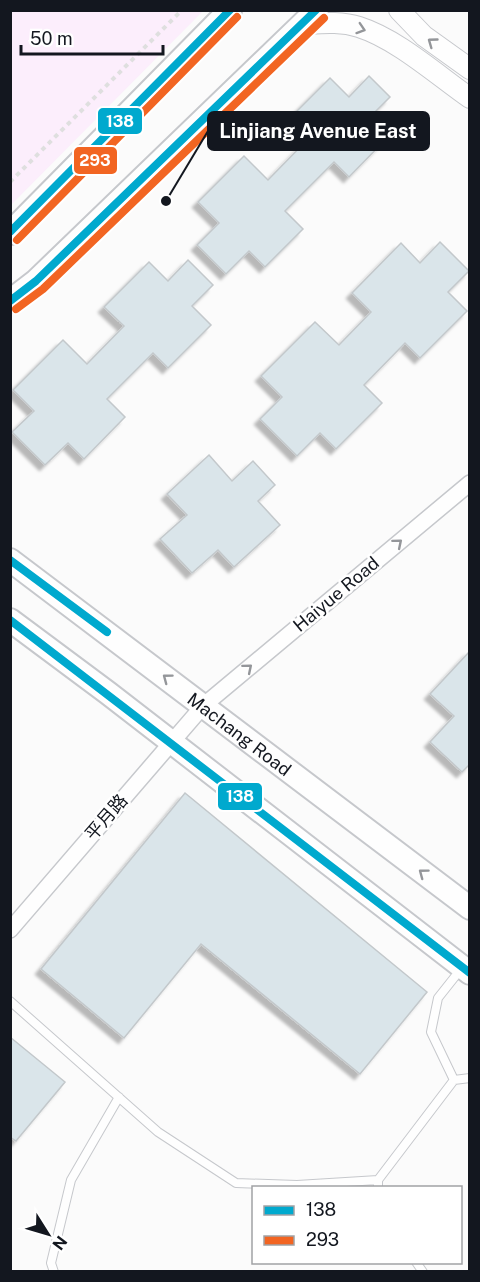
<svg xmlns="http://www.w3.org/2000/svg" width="480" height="1282" viewBox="0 0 480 1282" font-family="'Public Sans','Noto Sans SC',sans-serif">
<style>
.green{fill:#fceefc}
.building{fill:#dae5ea;stroke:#c3c8cb;stroke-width:1.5;filter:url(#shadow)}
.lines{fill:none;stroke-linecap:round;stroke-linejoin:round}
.service-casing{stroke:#c6c8cc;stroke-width:10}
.minor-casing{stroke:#c6c8cc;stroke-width:18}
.tertiary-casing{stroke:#c6c8cc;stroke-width:22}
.secondary-casing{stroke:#c6c8cc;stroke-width:26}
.path{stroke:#dfdfdf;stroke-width:4;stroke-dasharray:4.5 4.5;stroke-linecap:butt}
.service{stroke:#fefefe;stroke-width:8}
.minor{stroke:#fefefe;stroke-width:15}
.tertiary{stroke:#fefefe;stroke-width:20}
.secondary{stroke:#fefefe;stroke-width:22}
.bus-1-casing{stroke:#fff;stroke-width:12}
.bus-2-casing{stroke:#fff;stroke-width:12}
.bus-1{stroke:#00a9ce;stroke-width:8}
.bus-2{stroke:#f26522;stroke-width:8}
.oneway{stroke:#94969a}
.labels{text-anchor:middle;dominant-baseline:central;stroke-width:5;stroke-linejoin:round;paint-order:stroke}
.street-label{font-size:18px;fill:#13171f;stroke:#fff}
.leader{fill:none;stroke:#13171f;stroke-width:2}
.callout-dot{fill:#13171f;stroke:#fff;stroke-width:2}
.callout{fill:#13171f;stroke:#13171f;stroke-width:2}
.callout-label{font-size:20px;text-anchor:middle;font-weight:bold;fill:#fff}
.line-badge{stroke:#fff;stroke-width:2}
.badge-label{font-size:16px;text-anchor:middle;font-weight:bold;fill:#fff}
</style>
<defs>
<filter id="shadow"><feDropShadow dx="-5.5" dy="5.5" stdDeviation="1.5" flood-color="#0004"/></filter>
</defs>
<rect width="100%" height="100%" fill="#fbfbfb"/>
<path class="green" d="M11 10 203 11 11 205 10 11Z"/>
<path class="building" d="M369 76 390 97 369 118 388 137 349 177 334 162 285 211 303 229 265 267 249 251 226 274 197 245 219 223 198 202 244 156 268 180 309 138 289 119 330 78 349 97Z
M440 242 469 271 448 292 467 311 420 358 405 343 364 385 382 403 336 449 320 433 297 456 260 419 282 397 261 376 315 322 339 345 371 312 352 293 401 243 420 263Z
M188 260 213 285 192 306 211 325 168 368 153 353 107 399 125 417 84 459 68 443 45 465 12 432 34 411 13 390 63 340 87 364 124 326 104 307 149 262 168 281Z
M209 455 232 481 253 461 275 485 258 501 280 525 234 567 218 550 192 573 160 539 187 515 167 494Z
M470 651V764L462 772 430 742 454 716 430 694Z
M185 793 427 992 360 1074 201 944 124 1038 41 969Z
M10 1037 65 1082 16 1141 10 1137Z"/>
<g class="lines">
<defs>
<path id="service" d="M10 1001 158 1132 236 1183 297 1185 378 1180
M454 1080 431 1032 438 998 461 969
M378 1188V1180L454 1080 470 1078
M416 1262 423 1272
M54 1272 51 1263 71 1180 119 1097"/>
<path id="minor" d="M10 930 203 706 470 483"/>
<path id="tertiary" d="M399 10 424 36 470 69
M303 24C322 23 341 21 359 27 397 39 437 75 470 98"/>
<g id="secondary">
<path d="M10 233 230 10"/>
<path d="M10 301 36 281 317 10"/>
<path id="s1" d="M10 560 470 908"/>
<path d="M10 620 108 693 470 973"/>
</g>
</defs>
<use href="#service" class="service-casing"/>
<use href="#minor" class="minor-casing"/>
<use href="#tertiary" class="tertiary-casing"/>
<use href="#secondary" class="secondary-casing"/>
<path class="path" d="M10 182 182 10"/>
<use href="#service" class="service"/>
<use href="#minor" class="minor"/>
<use href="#tertiary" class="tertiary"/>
<use href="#secondary" class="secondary"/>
<defs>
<path id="bus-1" d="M10 232 230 10
M10 301 36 281 316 10
M10 560 107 632
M10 620 470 973"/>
<path id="bus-2" d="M17 240 237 17
M16 309 43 289 324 18"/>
</defs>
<use href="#bus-1" class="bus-1-casing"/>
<use href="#bus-2" class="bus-2-casing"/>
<use href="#bus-1" class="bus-1"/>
<use href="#bus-2" class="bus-2"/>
</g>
<defs><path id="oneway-chevron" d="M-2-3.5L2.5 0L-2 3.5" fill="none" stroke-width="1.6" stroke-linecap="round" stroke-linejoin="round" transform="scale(1.5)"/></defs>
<g class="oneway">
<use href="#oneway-chevron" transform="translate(361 29) rotate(18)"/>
<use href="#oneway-chevron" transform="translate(432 42) rotate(-144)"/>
<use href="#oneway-chevron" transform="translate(398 543) rotate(-40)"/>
<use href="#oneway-chevron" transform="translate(248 668) rotate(-40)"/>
<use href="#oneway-chevron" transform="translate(167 678) rotate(-143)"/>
<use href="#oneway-chevron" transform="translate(423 873) rotate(-143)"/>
</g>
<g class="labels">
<g class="street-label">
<text transform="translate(336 594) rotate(-40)">Haiyue Road</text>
<text stroke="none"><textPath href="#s1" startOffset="288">Machang Road</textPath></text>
<text transform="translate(106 817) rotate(-49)">平月路</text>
</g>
</g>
<path class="leader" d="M166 201L208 131"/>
<circle class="callout-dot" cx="166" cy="201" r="6"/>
<rect class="callout" x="208" y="112" width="221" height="38" rx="6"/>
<g class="callout-label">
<text x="318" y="138">Linjiang Avenue East</text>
</g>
<g class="line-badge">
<rect x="97" y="107" width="46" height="28" rx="6" fill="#00a9ce"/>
<rect x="73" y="146" width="45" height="29" rx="6" fill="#f26522"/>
<rect x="217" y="782" width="46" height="29" rx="6" fill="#00a9ce"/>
</g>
<g class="badge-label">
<text x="120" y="127">138</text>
<text x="95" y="166">293</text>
<text x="240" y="802">138</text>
</g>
<rect width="480" height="1282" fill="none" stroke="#13171f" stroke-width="24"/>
<rect x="252" y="1186" width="210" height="78" fill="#ffffff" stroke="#a1a2a5" stroke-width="1.5"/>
<rect x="264" y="1206" width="30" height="9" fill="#00a9ce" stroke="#a1a2a5" stroke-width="1.5"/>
<text x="306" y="1216" font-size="18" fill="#13171f">138</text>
<rect x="264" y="1236" width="30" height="9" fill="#f26522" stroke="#a1a2a5" stroke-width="1.5"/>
<text x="306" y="1246" font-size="18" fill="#13171f">293</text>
<g transform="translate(48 1234) rotate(127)" stroke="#ffffff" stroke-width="4.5" paint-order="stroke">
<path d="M0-4.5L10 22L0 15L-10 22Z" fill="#13171f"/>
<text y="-9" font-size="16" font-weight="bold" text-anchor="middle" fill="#13171f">N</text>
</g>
<path d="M21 45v9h142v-9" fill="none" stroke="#13171f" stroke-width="3"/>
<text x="30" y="45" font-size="18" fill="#13171f" stroke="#ffffff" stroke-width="4.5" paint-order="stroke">50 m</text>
</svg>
